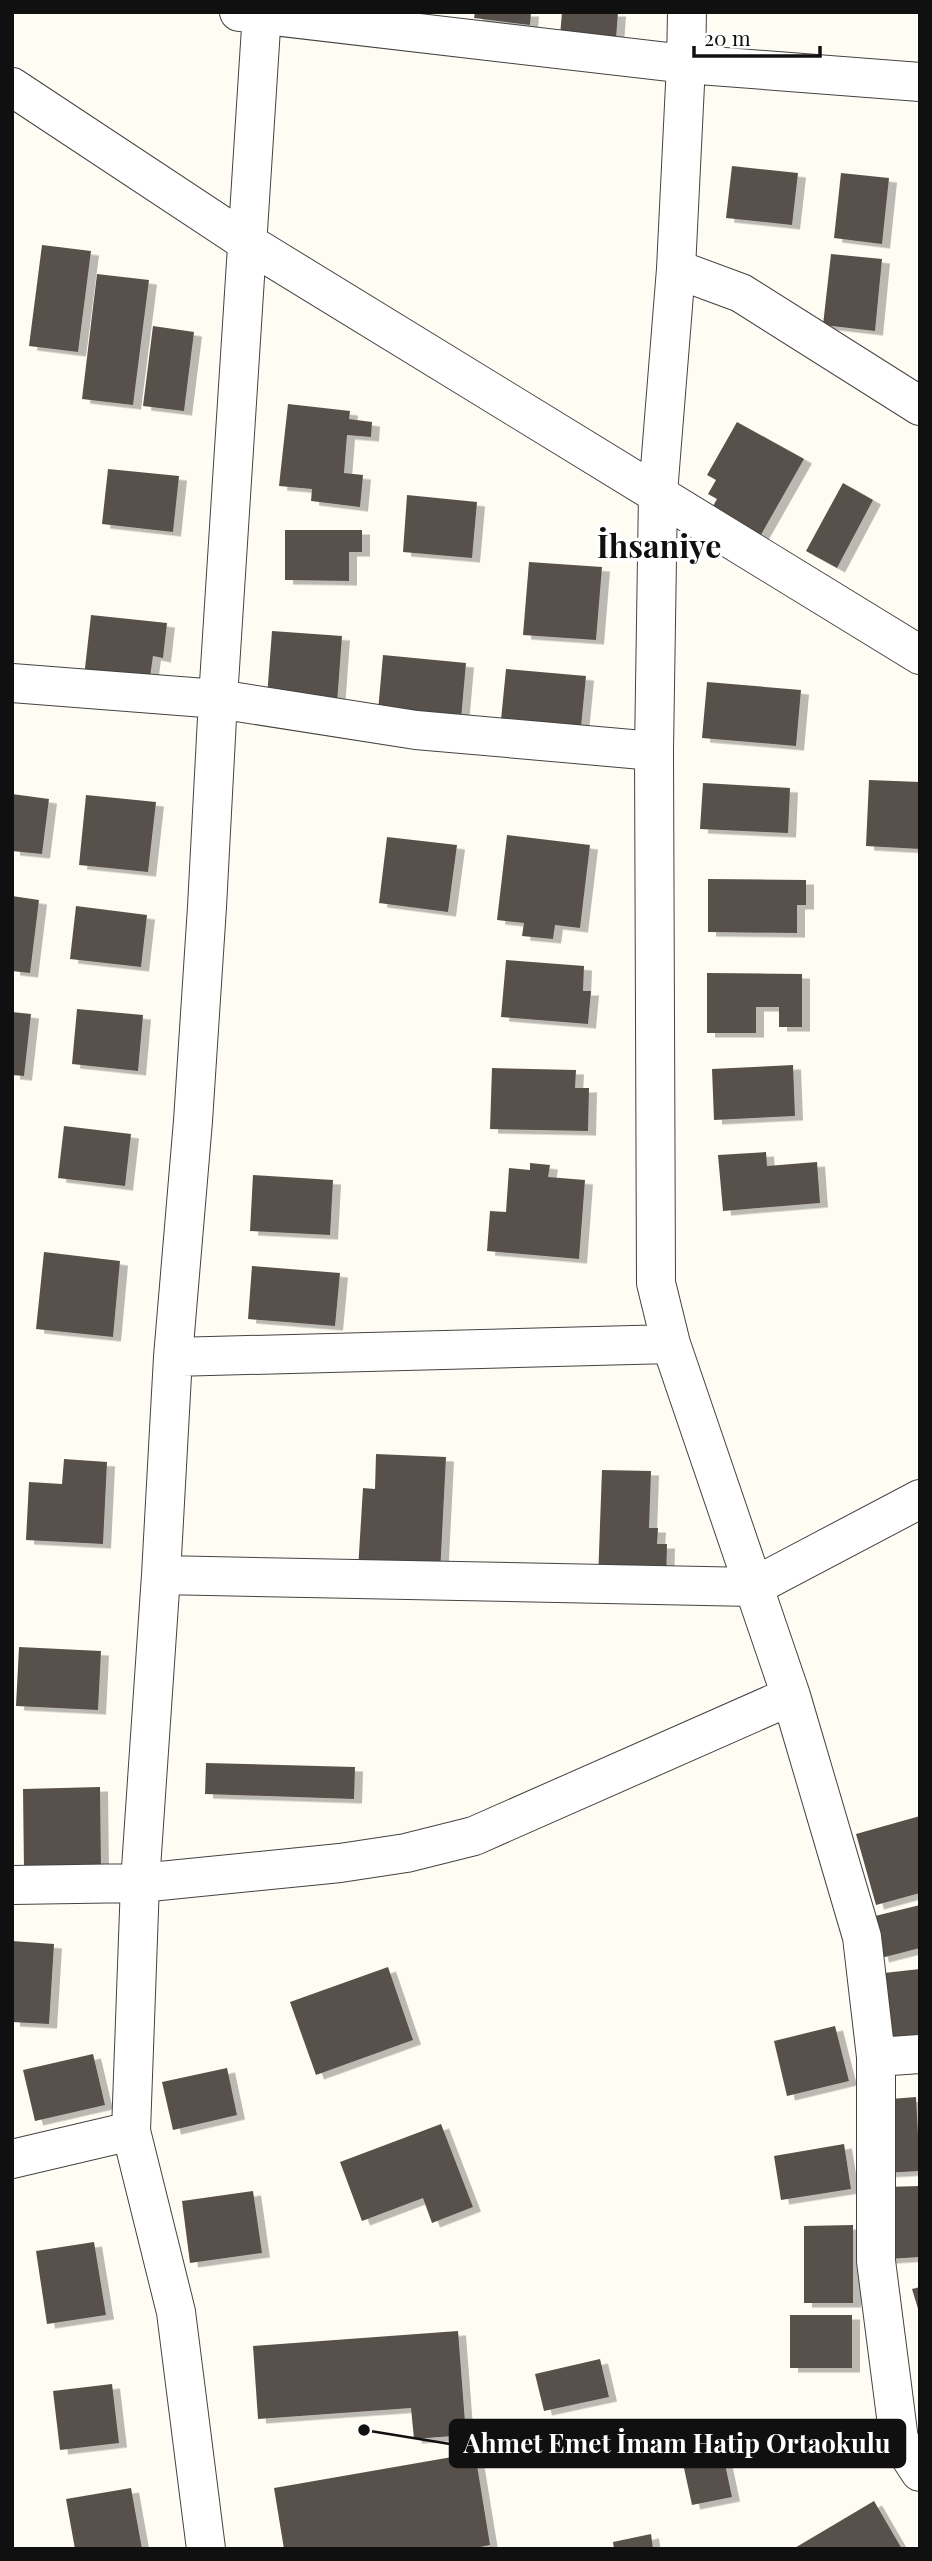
<svg xmlns="http://www.w3.org/2000/svg" width="932" height="2561" viewBox="0 0 932 2561" font-family="'Playfair Display',serif">
<style>
.building{fill:#59514c;filter:url(#shadow)}
.lines{fill:none;stroke-linecap:round;stroke-linejoin:round}
.street-casing{stroke:#434343;stroke-width:40}
.street{stroke:#fff;stroke-width:38}
.labels{text-anchor:middle;dominant-baseline:central;stroke-width:7;stroke-linejoin:round;paint-order:stroke}
.district-label{font-size:32px;font-weight:bold;fill:#101010;stroke:#fff}
.leader{fill:none;stroke:#101010;stroke-width:2.5}
.callout-dot{fill:#101010;stroke:#fff;stroke-width:2.5}
.callout{fill:#101010;stroke:#101010;stroke-width:2.5}
.callout-label{font-size:26px;text-anchor:middle;font-weight:bold;fill:#fff}
</style>
<defs>
<filter id="shadow"><feDropShadow dx="8" dy="4.5" stdDeviation="0" flood-color="#0004"/></filter>
</defs>
<rect width="100%" height="100%" fill="#fffcf3"/>
<path class="building" d="M475 12H531L530 25 474 18Z
M562 12H618L616 39 560 36Z
M732 166 798 173 792 225 726 218Z
M841 173 889 178 882 244 834 238Z
M42 245 91 251 78 352 29 346Z
M831 254 882 259 875 331 823 325Z
M97 274 149 280 133 405 82 399Z
M153 326 194 332 184 411 143 406Z
M288 404 350 411 349 419 372 422 371 437 347 435 344 473 363 475 360 507 311 501 312 489 279 486Z
M737 422 804 459 758 540 709 513 717 499 708 494 716 480 707 475Z
M108 469 179 476 173 532 102 524Z
M843 483 873 500 837 568 806 551Z
M407 495 477 502 472 558 403 552Z
M285 530H362V552H349V581L285 580Z
M529 562 602 567 596 640 523 635Z
M91 615 167 623 163 658 153 656 149 684 84 677Z
M272 631 342 636 337 703 267 697Z
M383 655 466 663 461 719 378 711Z
M506 669 586 676 580 737 500 730Z
M707 682 801 690 796 746 702 738Z
M869 780 920 782V849L866 846Z
M703 783 790 788 788 833 700 829Z
M12 794 49 799 42 854 12 851Z
M86 795 156 802 148 872 79 865Z
M507 835 590 845 580 928 555 925 553 939 522 936 524 923 497 920Z
M387 837 457 845 448 912 379 903Z
M708 879 806 880V905H797V933L708 932Z
M12 896 39 900 30 973 12 971Z
M76 906 147 915 141 967 70 959Z
M506 960 584 966 583 991H591L588 1024 501 1017Z
M707 973 802 974V1027H779V1007H756V1033H707Z
M77 1009 143 1015 138 1071 72 1064Z
M12 1012 31 1014 24 1076 12 1075Z
M793 1065 795 1116 714 1120 712 1069Z
M492 1068 576 1070 575 1088H589L588 1131 490 1129Z
M64 1126 131 1134 125 1186 58 1178Z
M766 1152 767 1166 817 1162 820 1203 723 1211 718 1155Z
M530 1163 550 1165 548 1177 585 1180 579 1259 487 1251 490 1211 506 1212 509 1168 530 1170Z
M253 1175 333 1180 330 1235 250 1231Z
M44 1252 120 1261 113 1337 36 1329Z
M252 1266 340 1273 335 1326 248 1319Z
M376 1454 446 1457 440 1574 358 1570 363 1488 375 1489Z
M64 1459 107 1462 103 1544 26 1540 29 1482 62 1484Z
M602 1470 651 1471 649 1528H658L657 1544H667L666 1583 598 1580Z
M19 1647 101 1651 98 1710 16 1706Z
M206 1763 355 1767 354 1799 205 1794Z
M100 1787 101 1869 24 1870 23 1789Z
M920 1816V1893L876 1905 856 1834Z
M920 1905V1948L881 1958 871 1917Z
M12 1941 54 1944 49 2024 12 2022Z
M388 1967 413 2040 316 2075 290 2002Z
M920 1969V2047L891 2050 884 1973Z
M835 2026 849 2081 787 2096 774 2041Z
M93 2054 105 2105 35 2121 23 2070Z
M227 2068 237 2115 173 2130 162 2082Z
M916 2097 920 2171 883 2173 878 2100Z
M441 2124 473 2207 432 2223 423 2198 362 2221 340 2162Z
M844 2144 851 2189 781 2200 774 2156Z
M920 2186V2257L888 2259 885 2187Z
M253 2191 262 2253 190 2263 182 2201Z
M853 2225V2303H804V2226Z
M94 2242 106 2315 47 2324 36 2251Z
M920 2287V2312H919L912 2289Z
M790 2315H852V2368H790Z
M458 2331 466 2435 414 2439 411 2408 258 2419 253 2346Z
M600 2359 609 2397 544 2411 535 2374Z
M112 2384 119 2443 60 2450 53 2391Z
M722 2450 732 2497 692 2505 682 2459Z
M475 2453 490 2545 470 2549H284L274 2488Z
M131 2488 142 2549H75L66 2499Z
M874 2501 902 2549H793Z
M651 2534 653 2549H614L613 2542Z"/>
<g class="lines">
<defs>
<path id="street" d="M239 12 686 64 676 269 658 493 654 751 656 1283 671 1344 791 1696 862 1937 876 2057V2261L899 2440 920 2472
M687 12 686 64 920 82
M12 87 248 243 920 655
M676 269 741 293 920 406
M12 683 218 699 416 730 654 751
M173 1357 671 1344
M161 1575 753 1587 920 1499
M12 1885 140 1883 340 1863 406 1853 474 1836 791 1696
M876 2057 920 2054
M12 2159 131 2131
M206 2549 176 2312 131 2131 140 1883 161 1575 173 1357 193 1121 207 907 218 699 262 12"/>
</defs>
<use href="#street" class="street-casing"/>
<use href="#street" class="street"/>
</g>
<g class="labels">
<g class="district-label">
<text x="659" y="544">İhsaniye</text>
</g>
</g>
<path class="leader" d="M364 2430L450 2444"/>
<circle class="callout-dot" cx="364" cy="2430" r="7"/>
<rect class="callout" x="450" y="2420" width="455" height="47" rx="7"/>
<g class="callout-label">
<text x="677" y="2453">Ahmet Emet İmam Hatip Ortaokulu</text>
</g>
<rect width="932" height="2561" fill="none" stroke="#101010" stroke-width="28"/>
<path d="M694 46v10h126v-10" fill="none" stroke="#101010" stroke-width="3.5"/>
<text x="704" y="46" font-size="21" fill="#101010" stroke="#ffffff" stroke-width="5" paint-order="stroke">20 m</text>
</svg>
